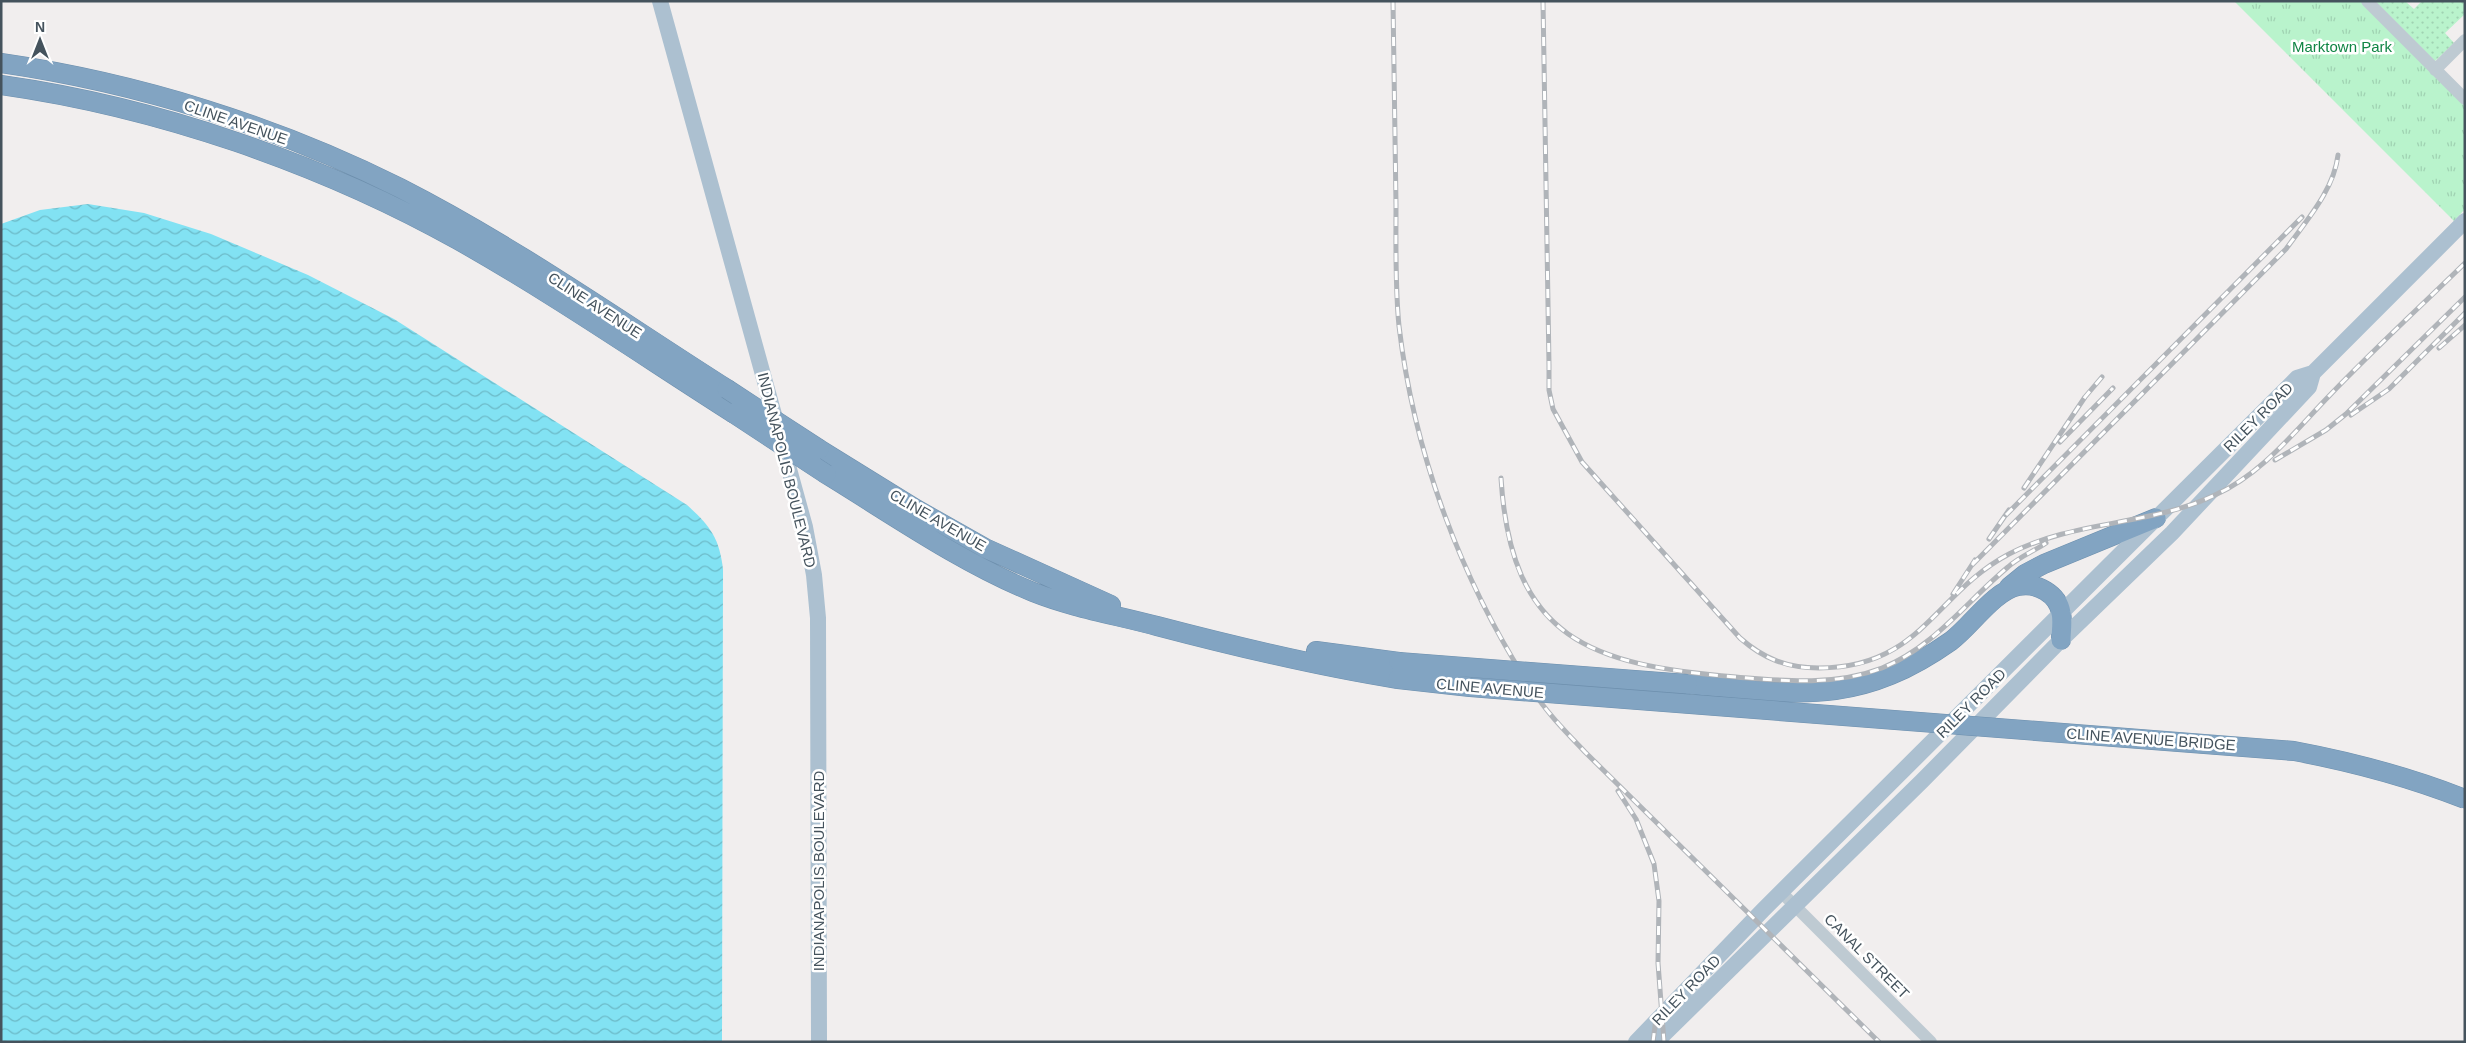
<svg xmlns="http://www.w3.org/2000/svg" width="2466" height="1043" viewBox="0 0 2466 1043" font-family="Helvetica,sans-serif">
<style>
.grass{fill:url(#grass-dots)}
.park{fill:url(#park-tufts)}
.water{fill:url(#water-waves)}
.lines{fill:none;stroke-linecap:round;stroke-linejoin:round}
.highway-casing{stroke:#6d8fad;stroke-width:20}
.minor{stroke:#becad2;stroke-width:12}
.major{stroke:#acc0d0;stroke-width:16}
.highway{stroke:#82a4c2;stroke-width:19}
.rail-casing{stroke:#b0b4b9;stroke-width:5}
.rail{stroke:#fff;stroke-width:3;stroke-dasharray:9;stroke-linecap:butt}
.highway-bridge-casing{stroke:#6d8fad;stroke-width:20;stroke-linecap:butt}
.highway-bridge{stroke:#82a4c2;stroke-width:19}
.labels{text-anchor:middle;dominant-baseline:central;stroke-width:5;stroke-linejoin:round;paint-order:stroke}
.park-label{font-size:15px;fill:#0f8544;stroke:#fff}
.street-label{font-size:15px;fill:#45535d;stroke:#fff}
</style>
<defs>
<pattern id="grass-dots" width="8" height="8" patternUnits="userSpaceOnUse" patternTransform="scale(1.25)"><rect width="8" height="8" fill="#b9f3cc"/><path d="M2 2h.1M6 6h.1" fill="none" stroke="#a0d2b2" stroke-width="1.8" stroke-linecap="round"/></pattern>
<pattern id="park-tufts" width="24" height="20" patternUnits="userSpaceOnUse" patternTransform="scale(1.25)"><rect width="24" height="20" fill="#b9f3cc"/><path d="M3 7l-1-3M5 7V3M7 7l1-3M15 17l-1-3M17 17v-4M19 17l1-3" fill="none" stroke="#a0d2b2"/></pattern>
<pattern id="water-waves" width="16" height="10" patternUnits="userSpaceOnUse" patternTransform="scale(1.25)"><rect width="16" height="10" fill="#82e2f3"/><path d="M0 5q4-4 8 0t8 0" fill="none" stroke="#6cbac8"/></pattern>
</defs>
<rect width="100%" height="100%" fill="#f1eeee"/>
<path class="grass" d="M2375 1H2405L2414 9 2422 1H2465V14L2445 33 2454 43 2435 61Z"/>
<path class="park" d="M2234 1H2361L2465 106V209L2454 221Z"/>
<path class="water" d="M88 204 144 213 211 234 308 275 394 319 687 505C710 526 719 537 723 569L722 1042H1V224L40 210Z"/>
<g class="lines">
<defs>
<path id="highway" d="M1 63C139 83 276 126 400 188 514 246 620 321 727 389
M1 85C157 107 320 163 458 240 552 293 642 355 733 413
M819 449 916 509 985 548 1111 605
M826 474C893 515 960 562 1033 592 1073 608 1116 615 1157 626 1237 647 1316 666 1398 679
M2009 587 2025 574 2044 564 2156 518
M1316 651 1399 662
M1687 684C1795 694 1856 708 1951 641 1971 626 1994 591 2018 586 2037 582 2058 594 2061 613 2063 621 2061 632 2061 640"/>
</defs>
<use href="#highway" class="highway-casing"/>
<path class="minor" d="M2367 1 2465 99
M2435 70 2465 40
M1781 892 1931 1042"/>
<path class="major" d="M660 1 805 527 814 575 818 618 819 1042
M1636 1042 1763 910 2297 378 2313 373
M1656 1042 1922 781 2061 640 2172 533 2309 387 2313 373 2465 221"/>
<use href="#highway" class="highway"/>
<defs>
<path id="rail" d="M1393 1C1394 69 1395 137 1396 205 1396 245 1395 286 1399 326 1414 454 1462 583 1533 691 1547 713 1567 733 1585 752L1879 1042
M1543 1 1549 365V390L1553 409 1582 462 1740 638C1764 659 1787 668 1819 668 1921 668 1935 593 2009 554 2074 520 2150 526 2215 495 2263 473 2294 432 2330 395 2373 350 2420 307 2465 263
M2439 348 2465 325
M2351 415 2389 389 2465 313
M2060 442 2113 388
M2275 460 2326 430 2346 414 2465 297
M1501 478C1511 640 1591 665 1736 677 1784 681 1835 686 1882 668 1934 647 1966 602 2008 567 2019 557 2034 551 2046 543
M2024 488 2085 397 2102 377
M2006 515 2302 217
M1989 539 2009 510
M1972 565 2286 249C2306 221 2334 190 2338 155
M1953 594 1975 560
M1618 791 1636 819 1654 864 1659 901 1658 963 1664 1042
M1653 1042 1656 1018"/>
</defs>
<use href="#rail" class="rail-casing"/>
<use href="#rail" class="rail"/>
<defs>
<path id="highway-bridge" d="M727 389 819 449
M733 413 826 474
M1399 662 1687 684
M1398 679 1470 687 2294 751C2353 762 2409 777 2465 799"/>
</defs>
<use href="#highway-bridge" class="highway-bridge-casing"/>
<use href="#highway-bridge" class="highway-bridge"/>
</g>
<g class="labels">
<g class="park-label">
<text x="2342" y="46">Marktown Park</text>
</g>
<g class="street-label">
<text transform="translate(236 122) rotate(19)">CLINE AVENUE</text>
<text transform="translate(595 305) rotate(33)">CLINE AVENUE</text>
<text transform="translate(2258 417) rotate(-45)">RILEY ROAD</text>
<text transform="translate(787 470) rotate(76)">INDIANAPOLIS BOULEVARD</text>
<text transform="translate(938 520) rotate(30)">CLINE AVENUE</text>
<text transform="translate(1490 688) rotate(5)">CLINE AVENUE</text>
<text transform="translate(1971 703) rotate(-45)">RILEY ROAD</text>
<text transform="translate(2151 739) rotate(4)">CLINE AVENUE BRIDGE</text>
<text transform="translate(818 871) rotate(-90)">INDIANAPOLIS BOULEVARD</text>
<text transform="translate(1867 956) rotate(45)">CANAL STREET</text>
<text transform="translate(1686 990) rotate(-46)">RILEY ROAD</text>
</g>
</g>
<rect width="2466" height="1043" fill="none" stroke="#45535d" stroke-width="5"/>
<g transform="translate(40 40)" stroke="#ffffff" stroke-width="4" paint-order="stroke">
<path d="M0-4L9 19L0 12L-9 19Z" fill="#45535d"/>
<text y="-8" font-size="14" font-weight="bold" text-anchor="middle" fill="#45535d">N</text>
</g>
</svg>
